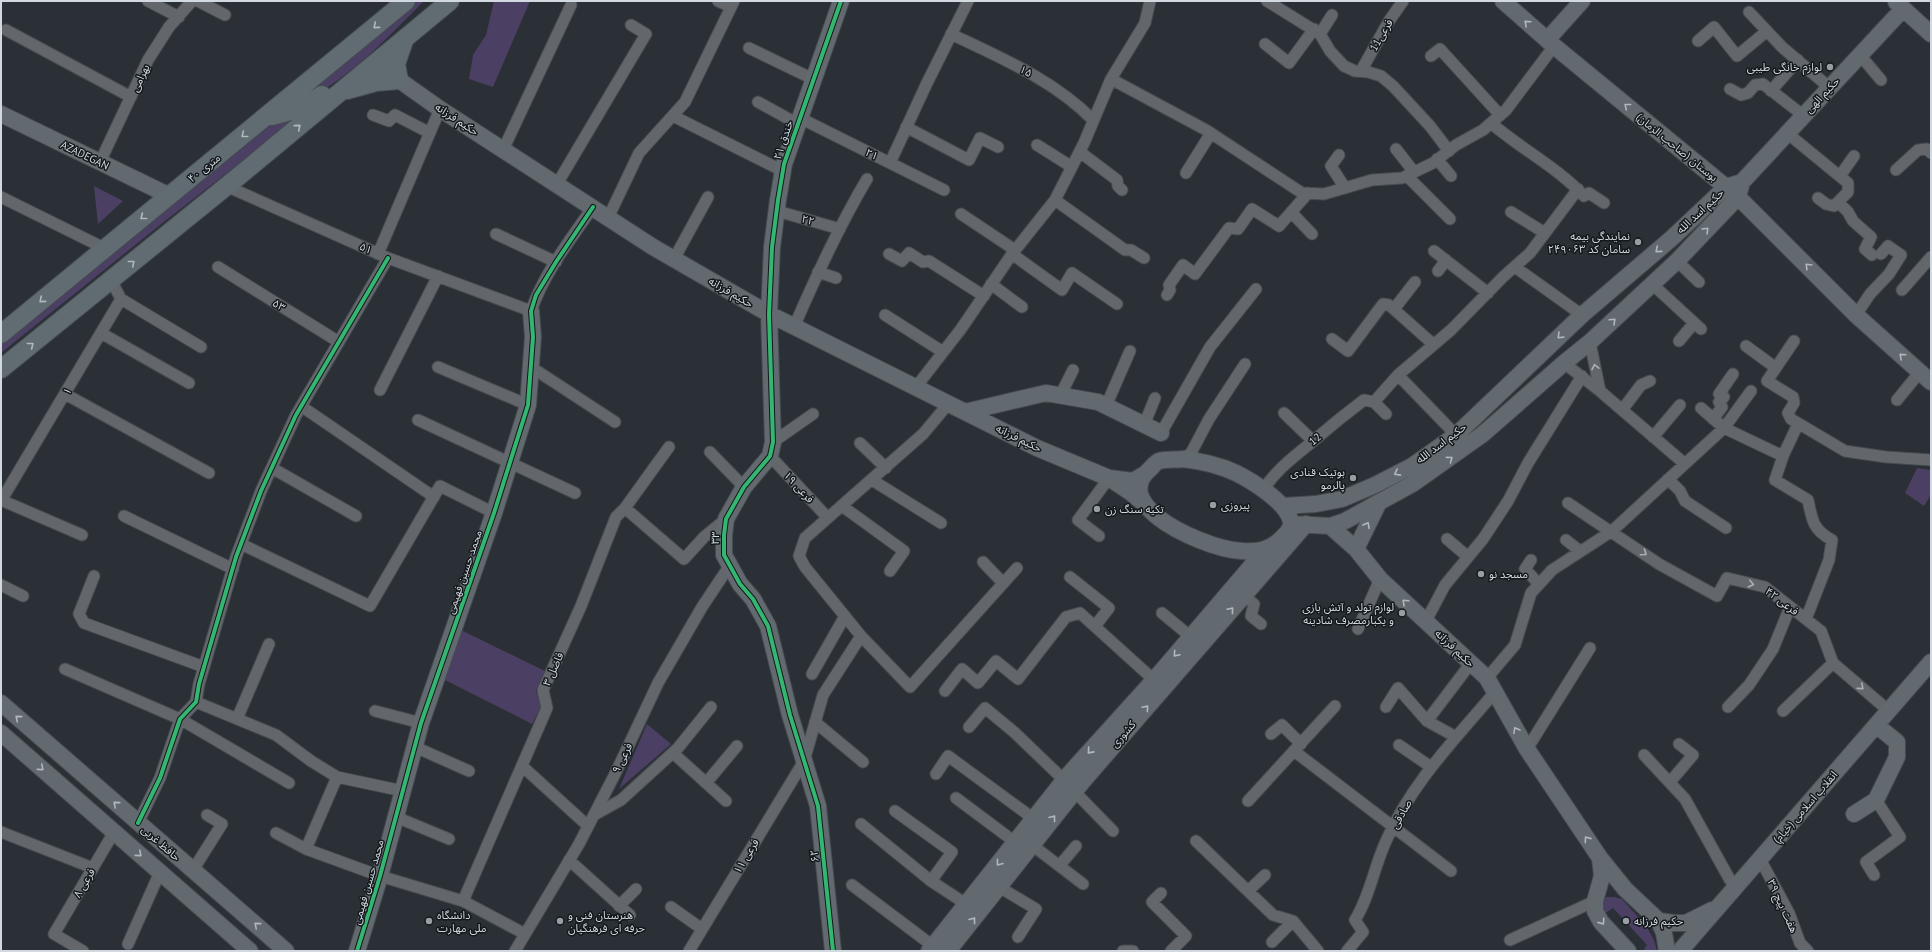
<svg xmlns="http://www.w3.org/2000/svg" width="1932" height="952" viewBox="0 0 1932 952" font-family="'PT Sans','Noto Sans Arabic',sans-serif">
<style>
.green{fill:#4b3f63}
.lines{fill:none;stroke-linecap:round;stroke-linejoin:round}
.street-casing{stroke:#464b50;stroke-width:13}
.secondary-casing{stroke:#464b50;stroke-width:18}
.primary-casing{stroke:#464b50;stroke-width:20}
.street{stroke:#63676c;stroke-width:11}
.secondary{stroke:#626a6f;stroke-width:16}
.primary{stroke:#606c72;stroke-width:18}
.cycleway-casing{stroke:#13181c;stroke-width:6}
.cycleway{stroke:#33b770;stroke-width:4}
.oneway{stroke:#b0b8be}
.oneway2{stroke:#b0b8bf}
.oneway3{stroke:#abb1b7}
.poi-dot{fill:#979ea4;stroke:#13181c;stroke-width:1.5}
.labels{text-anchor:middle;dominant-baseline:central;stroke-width:3;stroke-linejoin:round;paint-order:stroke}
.street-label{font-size:11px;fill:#d2d9e0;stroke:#13181c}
.poi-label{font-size:11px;fill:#d2d9e0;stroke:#13181c;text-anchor:start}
</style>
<rect width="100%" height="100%" fill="#2a3036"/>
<path class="green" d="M415 1H424C386 39 346 83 296 104L361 44Z
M494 1H530L493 87 469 79 473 55 486 35Z
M300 116 165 221 1 353V343L272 124Z
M94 186 123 201 98 224Z
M1917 468 1931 470V495L1924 506 1905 493Z
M461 630 545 671 536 690 541 707 532 724 445 680Z
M647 724 671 744 619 789Z
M1606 897H1614L1622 899 1647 927 1654 940 1657 951H1643L1647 945 1613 908 1604 914 1601 906Z"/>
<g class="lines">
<defs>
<path id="street" d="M148 1 179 17
M198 1 225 15
M718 1 731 7
M1267 1 1320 34 1330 51 1344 66 1355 71 1368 72 1381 76 1393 86 1430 126 1449 151
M1749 12 1782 47 1830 88
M6 30 131 97
M951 34C1001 58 1054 80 1093 120
M1320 34 1332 15
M1698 41 1714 27 1737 56 1767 31
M1265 44 1289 63 1314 29
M749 48 815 80
M1860 55 1881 80
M1431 56 1440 49 1500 115
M1361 71 1389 21 1403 1
M1111 79 1206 130 1302 193 1324 194 1372 180 1402 178 1433 163 1456 145 1483 130 1506 110 1554 46
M1730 89 1741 95 1748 93 1755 85 1763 84 1804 116
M1771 91 1798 60
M758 102 798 124
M373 115 389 121 395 115 430 133
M673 116 783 171
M800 118 944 190
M1491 123C1521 149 1557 167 1584 196L1589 193 1604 203
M906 127 969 160 980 138 998 147
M1787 133 1848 183V192L1834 206 1826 204 1818 198
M1037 145 1072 167
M1396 149 1414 172
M503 150 571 5
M1080 152 1117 180 1118 186 1122 190
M1339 155 1331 166 1345 188
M1437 159 1451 176
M100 162 148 60 169 27 192 1
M890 163 926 85 968 1
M1896 170 1918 150 1927 149 1931 153
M1186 173 1211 133
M1407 176 1450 219
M1840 176 1854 156
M557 184 646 34 631 25
M226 186 388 258 531 311C544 273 570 240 593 207
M1 197 104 248
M1055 200 1125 250H1131L1144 258
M1838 202 1848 212 1853 221 1871 237 1865 249 1872 255
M777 211 840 229
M1291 212 1312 234
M1511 212 1545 233
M961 214 1015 250
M608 218 639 153 685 102 734 1
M496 234 556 262
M1434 251 1488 293
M378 254 440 109
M889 254 902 261 909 253 923 262 929 261 984 296
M1012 254 1062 290 1072 273 1117 304
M674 259 708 197
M1677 261 1699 282
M218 267 339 342
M1515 267 1582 315
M1438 271 1446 260
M818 272 836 278
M991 284 1022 307
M1652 284 1701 329
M1902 290 1931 257
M1167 295 1170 290 1169 285 1183 265 1195 274 1229 228 1238 229 1252 209 1279 226 1308 193
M121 299 201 347
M1394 309 1415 282
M885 315 943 352
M1856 315 1870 294 1889 274 1901 255 1888 246 1881 254
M794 327C816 276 839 226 867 179
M101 333 189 383
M1332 339 1348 351 1383 304 1389 305 1433 344
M1679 341 1694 323
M1794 341 1767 381 1793 397 1794 403 1788 413 1791 419 1845 451 1886 457 1931 460
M1590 342 1600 391
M1746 346 1776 368
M1564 363 1600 391 1685 464
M438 367 528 405
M531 367 615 422
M1398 375 1456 435
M916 387 961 329 1012 254 1055 200 1084 143 1111 79 1145 23 1150 1
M380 390 438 276
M65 394 209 473
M1060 396 1073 370
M1897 400 1920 372
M1374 402 1398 375 1451 330 1504 276 1530 253 1578 189
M1374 402 1386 414
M949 403 923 434 805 538 799 556 805 567 861 636 910 687 1017 568
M301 406 434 497
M1106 406 1130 351
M1701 408 1724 428 1783 456 1775 480 1808 500C1812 520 1813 530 1832 540L1829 560 1806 619
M1622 410 1641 385 1650 381
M1284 413 1313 441
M1713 419 1722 407 1719 402 1724 397 1719 394 1733 374
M418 420 575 493
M1144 425 1155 398
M1161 433 1210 347 1256 289
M1653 437 1680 405
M773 442 813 414
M860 443 886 468
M710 452 744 487
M770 456 828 518
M1783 456 1798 424
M1183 459 1191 453 1209 419 1245 364
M272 468 356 516
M1668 479 1680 491 1685 501 1726 528
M872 480 941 523
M1263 490C1278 467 1298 454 1318 437 1333 424 1348 412 1364 400L1374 402
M1 500 82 535
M1 501 121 299 111 280
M1568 503 1659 564 1717 596 1727 578 1765 587 1821 631 1833 663 1889 711
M842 506 904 551 890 571
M625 508 684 559 704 537 726 519
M124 516 233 569
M1099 536 1078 520 1109 478
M1447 539 1468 557
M1566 540 1580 551
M241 544 370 606 440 486 494 513
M1531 560 1525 569 1539 584
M983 562 1003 583
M94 576 79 614 84 623 204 667
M1070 577 1109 608 1095 626
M1 585 23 596
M1244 596 1254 604 1251 616 1261 624
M1162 613 1191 637
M1426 621 1445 585 1483 539 1508 501 1528 463 1582 376
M1358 629 1380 579
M65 669 180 719 289 783
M812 674 845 616
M1487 678 1515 645 1531 593 1552 570 1612 531 1724 428 1751 391
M945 691 962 669 978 683 996 661 1018 679 1066 617 1080 613 1154 680
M196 702 276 735 311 761 337 777 403 791
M1386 707 1398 688 1427 721 1456 737
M1728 707 1749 685 1773 649 1790 607
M375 711 421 723
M1783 711 1833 663
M237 719 269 644
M1427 721 1471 663
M815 722 863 762
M969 727 985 708 1014 732 1064 780
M1271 734 1282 725 1301 744
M1399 745 1431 767
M415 747 469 771
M1527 749 1590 648
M1294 751 1451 871
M673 753 726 801
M1644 755 1685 799 1730 880
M522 766 588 826
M936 774 948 756 1034 819
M1670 782 1693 755 1679 744
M706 783 737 746
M1074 791 1113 831
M956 798 1015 842
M1248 801 1335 706
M895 811 952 852 931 881
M594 815 621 800 678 748 711 707
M396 817 449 839
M138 823 160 778 180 719 196 702 199 684 236 557 261 491 296 415 388 258
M861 824 931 881 966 904
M1 832 93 868
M276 833 306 849 380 876 463 901 525 934
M1196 841 1273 915 1293 921 1318 951
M1032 845 1083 884
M306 849 337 777
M1760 859 1789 913 1800 943 1808 951
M569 860 630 915
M1060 865 1076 846
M193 870 222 824 207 815
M1874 875 1866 862 1900 837 1876 800
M852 885 933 946
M999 887 1036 909 1018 937
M1248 891 1265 875
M1161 893 1152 902 1186 936 1171 951
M463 901 547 708 543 690 581 606 616 517 625 508 669 447
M619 906 636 889
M671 907 702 929
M1510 940 1595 901
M1272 942 1293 921
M128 944 160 872
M83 951 54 934 114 832
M515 951 579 844 616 772 658 683 702 607 730 565
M689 951 804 761 823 695 861 636
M1123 951H1133
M1347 951 1363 932 1355 920C1370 896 1374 867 1386 841 1411 784 1455 739 1495 692"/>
<path id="secondary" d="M1503 1 1554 46 1738 197 1856 315 1931 382
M1896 2 1931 34
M1547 40 1582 1
M377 62 399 80 440 109 653 247 769 314 1037 448 1109 478
M1 114 170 196
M965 412 1046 393 1098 402 1161 433
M1183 459C1201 461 1219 465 1236 473 1252 481 1288 503 1291 522 1292 528 1287 533 1283 537 1271 550 1259 552 1242 551 1218 550 1178 533 1159 518 1141 504 1130 486 1150 469 1152 467 1156 462 1159 461 1166 459 1176 460 1183 459Z
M1143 475 1133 481 1109 478 1130 492 1143 503
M1283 506 1316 504 1342 499 1375 485 1412 466 1456 435 1582 315 1672 238 1726 187 1742 182 1903 9
M1291 524 1330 526 1345 521 1414 483 1483 434 1564 363 1590 342 1677 261 1738 197 1742 182
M1330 526 1356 549 1380 579 1487 678 1527 749 1600 858 1625 889 1659 921 1664 933 1667 951
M1356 549 1379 502
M1 703 286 951
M1 733 250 951
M1854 814 1876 800 1897 757V742L1876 725
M1600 858 1602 876 1595 901V911L1601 922 1628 951
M1659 921 1674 923H1686L1712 910
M357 951 380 876 421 723 494 513 528 405 533 337 531 311
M833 951 818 806 790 715 768 626 753 599 740 584 724 555V535L726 519 744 487 770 456 773 442 769 314 772 247 778 200 784 164 841 1
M929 951 1069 774 1154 680 1265 550
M948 951 1083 781 1306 524
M1680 951 1931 662"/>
<path id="primary" d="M347 90 376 82 399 80 396 64 405 38
M272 116 301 108 322 95
M1 334 406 1
M1 369 239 176 450 1"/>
</defs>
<use href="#street" class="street-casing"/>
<use href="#secondary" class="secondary-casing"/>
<use href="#primary" class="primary-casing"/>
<use href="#street" class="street"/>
<use href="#secondary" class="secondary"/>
<use href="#primary" class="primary"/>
<defs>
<path id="cycleway" d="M138 823 160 778 180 719 196 702 199 684 236 557 261 491 296 415 388 258
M357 951 380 876 421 723 494 513 528 405 533 337 531 311 536 295 556 262 593 207
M833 951 818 806 790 715 768 626 753 599 740 584 724 555V535L726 519 744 487 770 456 773 442 769 314 772 247 778 200 784 164 841 1"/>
</defs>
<use href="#cycleway" class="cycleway-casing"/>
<use href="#cycleway" class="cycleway"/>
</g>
<defs><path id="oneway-chevron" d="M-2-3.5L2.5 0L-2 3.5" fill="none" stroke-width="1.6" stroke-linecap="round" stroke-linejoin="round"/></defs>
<g class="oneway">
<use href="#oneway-chevron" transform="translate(1527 23) rotate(-138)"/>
<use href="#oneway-chevron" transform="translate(1627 106) rotate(-141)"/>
<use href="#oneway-chevron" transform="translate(1706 230) rotate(-45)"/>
<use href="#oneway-chevron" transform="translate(1658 250) rotate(139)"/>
<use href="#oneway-chevron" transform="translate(1808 266) rotate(-135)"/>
<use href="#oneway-chevron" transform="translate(1613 321) rotate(-43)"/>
<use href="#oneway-chevron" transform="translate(1560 336) rotate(136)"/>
<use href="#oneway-chevron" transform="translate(1902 356) rotate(-138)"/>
<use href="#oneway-chevron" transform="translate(1450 459) rotate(-36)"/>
<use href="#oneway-chevron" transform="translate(1397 473) rotate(152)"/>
<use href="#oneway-chevron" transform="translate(1367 525) rotate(-61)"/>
<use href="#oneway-chevron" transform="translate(1405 602) rotate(-137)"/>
<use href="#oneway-chevron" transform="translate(1231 610) rotate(-49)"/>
<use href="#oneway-chevron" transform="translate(1176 654) rotate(131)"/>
<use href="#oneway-chevron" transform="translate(1146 708) rotate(-49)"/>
<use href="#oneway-chevron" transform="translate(18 718) rotate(-139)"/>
<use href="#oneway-chevron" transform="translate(1516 730) rotate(-119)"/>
<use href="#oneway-chevron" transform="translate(1090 751) rotate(132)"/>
<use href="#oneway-chevron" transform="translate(41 768) rotate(41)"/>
<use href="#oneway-chevron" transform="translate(116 804) rotate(-139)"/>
<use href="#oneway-chevron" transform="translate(1053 818) rotate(-52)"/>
<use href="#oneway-chevron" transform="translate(1587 839) rotate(-125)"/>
<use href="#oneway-chevron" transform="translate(139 854) rotate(41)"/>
<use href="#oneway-chevron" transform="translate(999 863) rotate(128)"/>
<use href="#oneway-chevron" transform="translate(973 920) rotate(-52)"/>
<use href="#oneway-chevron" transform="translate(1602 922) rotate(55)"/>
<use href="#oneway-chevron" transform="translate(257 925) rotate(-139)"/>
</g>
<g class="oneway2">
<use href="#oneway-chevron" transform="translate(376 26) rotate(140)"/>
<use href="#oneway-chevron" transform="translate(298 127) rotate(-40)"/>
<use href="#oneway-chevron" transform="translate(244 135) rotate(141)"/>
<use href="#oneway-chevron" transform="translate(143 217) rotate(142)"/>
<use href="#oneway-chevron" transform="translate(132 263) rotate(-39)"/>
<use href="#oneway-chevron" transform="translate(42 300) rotate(140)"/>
<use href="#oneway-chevron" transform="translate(31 345) rotate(-39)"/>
</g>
<g class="oneway3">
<use href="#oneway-chevron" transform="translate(1595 367) rotate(-102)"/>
<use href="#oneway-chevron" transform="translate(1644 553) rotate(35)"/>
<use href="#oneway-chevron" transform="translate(1751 584) rotate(12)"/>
<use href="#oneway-chevron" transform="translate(1861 687) rotate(41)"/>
</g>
<g class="poi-dot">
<circle cx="1830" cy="67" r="4"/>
<circle cx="1638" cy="242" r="4"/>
<circle cx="1353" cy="478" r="4"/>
<circle cx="1213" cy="505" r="4"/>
<circle cx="1097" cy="509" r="4"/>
<circle cx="1481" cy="574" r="4"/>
<circle cx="1402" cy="613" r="4"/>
<circle cx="429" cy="921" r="4"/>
<circle cx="560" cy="921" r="4"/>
<circle cx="1626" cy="921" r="4"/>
</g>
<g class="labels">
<g class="street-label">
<text transform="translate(1381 35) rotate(-60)">فرعی11</text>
<text transform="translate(1026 71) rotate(28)">۱۵</text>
<text transform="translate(140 78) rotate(-65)">بهرامی</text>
<text transform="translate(1822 95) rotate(-47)">حکیم الهی</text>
<text transform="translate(457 119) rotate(33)">حکیم فرزانه</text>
<text transform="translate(783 140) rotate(-72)">۲۱ خندق</text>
<text transform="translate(1677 147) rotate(39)">بوستان (صاحب الزمان)</text>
<text transform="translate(872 154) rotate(27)">۲۱</text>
<text transform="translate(85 155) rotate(26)">AZADEGAN</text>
<text transform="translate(204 168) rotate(-39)">۴۰ متری</text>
<text transform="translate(1700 211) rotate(-43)">حکیم اسد الله</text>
<text transform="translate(808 220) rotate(16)">۲۲</text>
<text transform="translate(366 248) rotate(24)">۵۱</text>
<text transform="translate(731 292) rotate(30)">حکیم فرزانه</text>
<text transform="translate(279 305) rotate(31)">۵۳</text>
<text transform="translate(67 391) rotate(-59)">۱</text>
<text transform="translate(1019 438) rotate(26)">حکیم فرزانه</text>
<text transform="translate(1315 439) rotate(-39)">12</text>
<text transform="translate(1441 443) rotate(-37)">حکیم اسد الله</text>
<text transform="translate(799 487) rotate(47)">فرعی ۱۹</text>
<text transform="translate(715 538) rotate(-87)">۳۳</text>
<text transform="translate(464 572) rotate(-71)">محمد حسین فهیمی</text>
<text transform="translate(1782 601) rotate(37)">فرعی ۴۲</text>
<text transform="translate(1455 648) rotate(43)">حکیم فرزانه</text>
<text transform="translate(553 669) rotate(-66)">فاضل ۳</text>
<text transform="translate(1123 734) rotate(-49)">کشوری</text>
<text transform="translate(622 758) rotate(-64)">فرعی ۹</text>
<text transform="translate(1805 807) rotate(-49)">انقلاب اسلامی (خیام)</text>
<text transform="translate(1401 814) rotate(-61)">صادقی</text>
<text transform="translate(161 843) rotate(41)">حافظ غربی</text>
<text transform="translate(746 856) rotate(-59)">فرعی ۱۱</text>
<text transform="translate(814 856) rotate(-96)">۶۲</text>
<text transform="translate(368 882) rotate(-74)">محمد حسین فهیمی</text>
<text transform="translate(84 883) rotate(-60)">فرعی ۸</text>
<text transform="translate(1783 906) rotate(65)">هفت پیچ ۳۹</text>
</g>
<g class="poi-label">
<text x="1822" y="67" text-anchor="end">لوازم خانگی طیبی</text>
<text x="1630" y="236" text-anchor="end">نمایندگی بیمه<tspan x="1630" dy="13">سامان کد ۲۴۹۰۶۳</tspan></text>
<text x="1345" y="472" text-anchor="end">بوتیک قنادی<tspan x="1345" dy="13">پالرمو</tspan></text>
<text x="1221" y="505">پیروزی</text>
<text x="1105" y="509">تکیه سنگ زن</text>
<text x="1489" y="574">مسجد نو</text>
<text x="1394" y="607" text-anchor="end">لوازم تولد و آتش بازی<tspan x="1394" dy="13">و یکبارمصرف شادینه</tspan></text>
<text x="437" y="915">دانشگاه<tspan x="437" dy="13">ملی مهارت</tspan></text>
<text x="568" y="915">هنرستان فنی و<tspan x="568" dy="13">حرفه ای فرهنگیان</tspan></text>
<text x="1634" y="921">حکیم فرزانه</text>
</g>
</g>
<rect width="1932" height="952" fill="none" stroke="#d2d9e0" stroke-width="4"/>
</svg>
